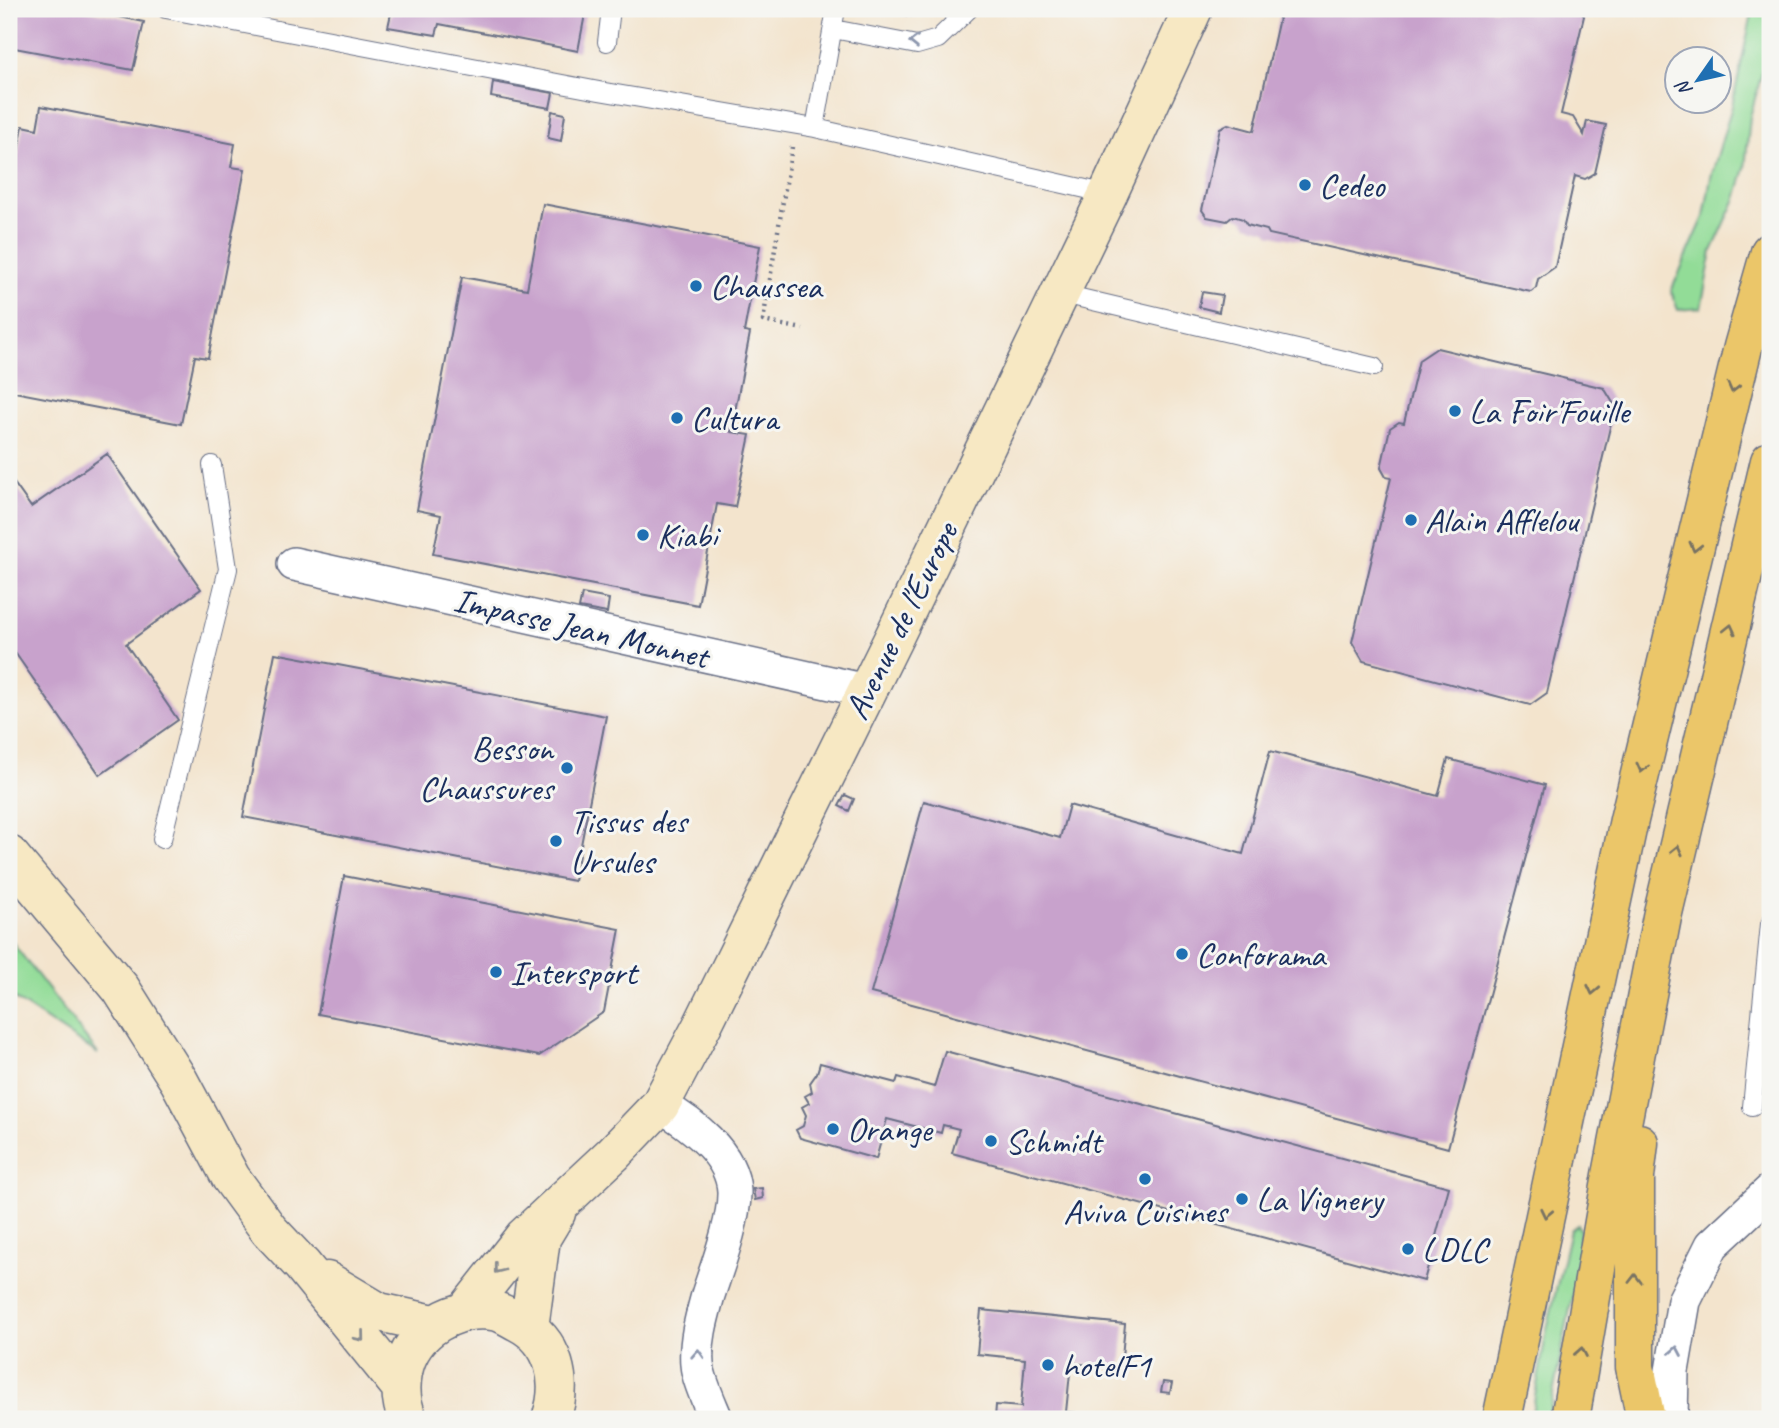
<svg xmlns="http://www.w3.org/2000/svg" width="1779" height="1428" viewBox="0 0 1779 1428" font-family="Caveat,sans-serif">
<style>
.green{fill:#92dc97;stroke:#56867a;stroke-width:2}
.building{fill:#c8a2cc}
.lines{fill:none;stroke-linecap:round;stroke-linejoin:round}
.lane-casing{stroke:#676e85;stroke-width:20}
.street-casing{stroke:#676e85;stroke-width:36}
.secondary-casing{stroke:#676e85;stroke-width:41}
.primary-casing{stroke:#676e85;stroke-width:41}
.path{stroke:#676e85;stroke-width:4.5;stroke-dasharray:2 5;stroke-linecap:butt}
.lane{stroke:#fff;stroke-width:18}
.street{stroke:#fff;stroke-width:33}
.secondary{stroke:#f7e8c3;stroke-width:38}
.primary{stroke:#ebc669;stroke-width:38}
.oneway{stroke:#8d97ae}
.oneway2{stroke:#797363}
.oneway3{stroke:#898c90}
.poi-dot{fill:#1f6fb2;stroke:#f6f6f2;stroke-width:2.5}
.labels{text-anchor:middle;dominant-baseline:central;stroke-width:6;stroke-linejoin:round;paint-order:stroke}
.poi-label{font-size:35px;fill:#1b2f5e;stroke:#f6f6f2;text-anchor:start}
.street-label{font-size:35px;fill:#1b2f5e;stroke:#f6f6f2}
</style>
<rect width="100%" height="100%" fill="#f6f6f2"/>
<filter id="ink" filterUnits="userSpaceOnUse"><feTurbulence type="fractalNoise" baseFrequency=".0143" numOctaves="2"/><feDisplacementMap in="SourceGraphic" scale="14" xChannelSelector="R" yChannelSelector="G"/><feConvolveMatrix kernelMatrix="1 2 1 2 8 2 1 2 1" color-interpolation-filters="sRGB"/></filter>
<filter id="wash" filterUnits="userSpaceOnUse"><feTurbulence type="fractalNoise" baseFrequency=".00686" numOctaves="4" result="noise"/><feDisplacementMap in="SourceGraphic" scale="28" xChannelSelector="R" yChannelSelector="G"/><feGaussianBlur stdDeviation="1.57" result="paint"/><feColorMatrix in="noise" values="0 0 0 0 0 0 0 0 0 0 0 0 0 0 0 0 0 1.4 0 .05"/><feComposite in="paint" operator="in"/></filter>
<g filter="url(#wash)">
<rect width="100%" height="100%" fill="#f3e4cd"/>
<path class="green" d="M1753 9H1770V43L1750 117 1745 168 1736 199 1712 251 1701 308 1678 310 1671 291 1704 217 1711 177 1732 106Z
M9 938 98 1054 9 995Z
M1577 1224 1580 1231 1578 1269 1548 1419H1531L1547 1329 1570 1230Z"/>
<g id="blocks">
<path class="building" d="M9 9H81L144 22 133 70 9 47Z
M392 9H586L578 51 439 24 436 35 388 27Z
M889 9H913L911 16 888 12Z
M1281 9H1579L1584 16 1561 114 1573 117 1584 135 1587 121 1606 125 1595 173 1585 179 1575 176 1555 267 1538 279 1536 288 1531 292 1269 234 1267 230 1247 225 1243 219 1233 216 1227 221 1207 217 1202 210 1220 128 1228 124 1254 131Z
M493 82 553 93 550 108 491 97Z
M41 106 235 144 231 167 245 169 208 358 195 356 181 424 9 391V197L23 126 37 129Z
M552 111 565 114 561 141 548 138Z
M543 204 760 246 744 332 750 333 731 432 750 435 735 507 717 504 698 605 433 554 441 515 417 510 462 277 527 289Z
M1202 292 1222 295 1219 312 1199 307Z
M1437 348 1604 388 1615 406 1547 693 1530 705 1363 661 1352 642 1391 478 1386 477 1381 468 1390 428 1399 422 1404 423 1419 360Z
M107 454 201 589 126 644 178 720 100 775 9 644V476L31 507Z
M582 594 609 599 607 613 579 608Z
M275 653 606 716 574 881 243 817Z
M1270 751 1438 796 1448 759 1545 785 1448 1148 871 993 924 801 1060 838 1069 805 1243 854Z
M845 795 854 799 849 811 839 806Z
M344 876 620 929 604 1012 539 1056 318 1014Z
M945 1051 1449 1187 1424 1281 952 1153 959 1129 943 1125 941 1133 887 1119 876 1159 800 1138 796 1130 803 1126 806 1115 802 1107 809 1103 805 1096 812 1092 810 1083 817 1073 820 1063 896 1083 898 1077 934 1087Z
M762 1188 763 1198 755 1200 753 1189Z
M981 1310 1125 1324 1121 1368 1071 1363 1066 1412 1123 1417V1419H995L996 1405 1021 1407 1025 1359 977 1354Z
M1163 1382 1172 1383 1170 1393 1161 1392Z"/>
</g>
</g>
<g filter="url(#ink)">
<use href="#blocks" fill-opacity="0" stroke="#676e85" stroke-width="2"/>
<g class="lines">
<defs>
<path id="lane" d="M166 9 599 91 815 128
M836 9 815 128 1108 194
M833 29 917 45 938 39 969 9
M607 42 611 9
M1059 293 1374 367
M162 839 228 569 212 465
M1752 1107 1770 924"/>
<path id="street" d="M294 564 867 691
M660 1105C690 1123 732 1152 734 1191 735 1220 717 1267 708 1295 702 1317 695 1341 697 1364 698 1379 710 1404 716 1419
M1671 1419 1672 1371 1684 1301 1712 1245 1770 1191"/>
<path id="secondary" d="M9 855 121 989 179 1081 231 1178 269 1230 302 1265 400 1386
M327 1281 379 1312 434 1324
M465 1312 524 1237 613 1154 660 1105 703 1024 894 637 1108 194 1193 9
M529 1328 541 1238 556 1213
M408 1419C401 1404 400 1388 403 1372 411 1330 457 1303 498 1312 505 1314 512 1319 518 1322 555 1341 564 1382 551 1419"/>
<path id="primary" d="M1639 1143 1635 1177V1367L1646 1419
M1502 1419 1629 820 1743 347 1770 252
M1570 1419 1612 1175 1662 917 1770 461"/>
</defs>
<use href="#lane" class="lane-casing"/>
<use href="#street" class="street-casing"/>
<use href="#secondary" class="secondary-casing"/>
<use href="#primary" class="primary-casing"/>
<path class="path" d="M792 147 763 321 803 329"/>
<use href="#lane" class="lane"/>
<use href="#street" class="street"/>
<use href="#secondary" class="secondary"/>
<use href="#primary" class="primary"/>
</g>
<defs><path id="oneway-chevron" d="M-2-3.5L2.5 0L-2 3.5" fill="none" stroke-width="1.6" stroke-linecap="round" stroke-linejoin="round" transform="scale(1.75)"/></defs>
<g class="oneway">
<use href="#oneway-chevron" transform="translate(914 42) rotate(-179)"/>
<use href="#oneway-chevron" transform="translate(1676 1351) rotate(-80)"/>
<use href="#oneway-chevron" transform="translate(698 1354) rotate(-87)"/>
</g>
<g class="oneway2">
<use href="#oneway-chevron" transform="translate(1733 388) rotate(104)"/>
<use href="#oneway-chevron" transform="translate(1695 547) rotate(104)"/>
<use href="#oneway-chevron" transform="translate(1730 629) rotate(-77)"/>
<use href="#oneway-chevron" transform="translate(1642 768) rotate(104)"/>
<use href="#oneway-chevron" transform="translate(1677 850) rotate(-77)"/>
<use href="#oneway-chevron" transform="translate(1593 990) rotate(102)"/>
<use href="#oneway-chevron" transform="translate(1546 1213) rotate(102)"/>
<use href="#oneway-chevron" transform="translate(1635 1279) rotate(-90)"/>
<use href="#oneway-chevron" transform="translate(1581 1352) rotate(-80)"/>
</g>
<g class="oneway3">
<use href="#oneway-chevron" transform="translate(498 1269) rotate(128)"/>
<use href="#oneway-chevron" transform="translate(360 1337) rotate(51)"/>
</g>
</g>
<g class="poi-dot">
<circle cx="1305" cy="185" r="7"/>
<circle cx="696" cy="286" r="7"/>
<circle cx="1455" cy="411" r="7"/>
<circle cx="677" cy="418" r="7"/>
<circle cx="1411" cy="520" r="7"/>
<circle cx="643" cy="535" r="7"/>
<circle cx="567" cy="768" r="7"/>
<circle cx="556" cy="841" r="7"/>
<circle cx="1182" cy="954" r="7"/>
<circle cx="496" cy="972" r="7"/>
<circle cx="833" cy="1129" r="7"/>
<circle cx="991" cy="1141" r="7"/>
<circle cx="1145" cy="1179" r="7"/>
<circle cx="1242" cy="1199" r="7"/>
<circle cx="1408" cy="1249" r="7"/>
<circle cx="1048" cy="1365" r="7"/>
</g>
<g class="labels">
<g class="poi-label">
<text x="1319" y="185">Cedeo</text>
<text x="710" y="286">Chaussea</text>
<text x="1469" y="411">La Foir'Fouille</text>
<text x="691" y="418">Cultura</text>
<text x="1425" y="520">Alain Afflelou</text>
<text x="657" y="535">Kiabi</text>
<text x="553" y="748" text-anchor="end">Besson<tspan x="553" dy="40">Chaussures</tspan></text>
<text x="570" y="821">Tissus des<tspan x="570" dy="40">Ursules</tspan></text>
<text x="1196" y="954">Conforama</text>
<text x="510" y="972">Intersport</text>
<text x="847" y="1129">Orange</text>
<text x="1005" y="1141">Schmidt</text>
<text x="1256" y="1199">La Vignery</text>
<text x="1145" y="1211" text-anchor="middle">Aviva Cuisines</text>
<text x="1422" y="1249">LDLC</text>
<text x="1062" y="1365">hotelF1</text>
</g>
<g class="street-label">
<text transform="translate(901 621) rotate(-64)">Avenue de l'Europe</text>
<text transform="translate(581 628) rotate(13)">Impasse Jean Monnet</text>
</g>
</g>
<rect width="1779" height="1428" fill="none" stroke="#f6f6f2" stroke-width="35"/>
<g transform="translate(1698 80) rotate(236)"><circle r="33" fill="#f6f6f2" stroke="#9ea6b7" stroke-width="2"/>
<path d="M0-5L12 26L0 18L-12 26Z" fill="#1f6fb2"/>
<text y="-10" font-size="19" font-weight="bold" text-anchor="middle" fill="#1b2f5e">N</text>
</g>
</svg>
